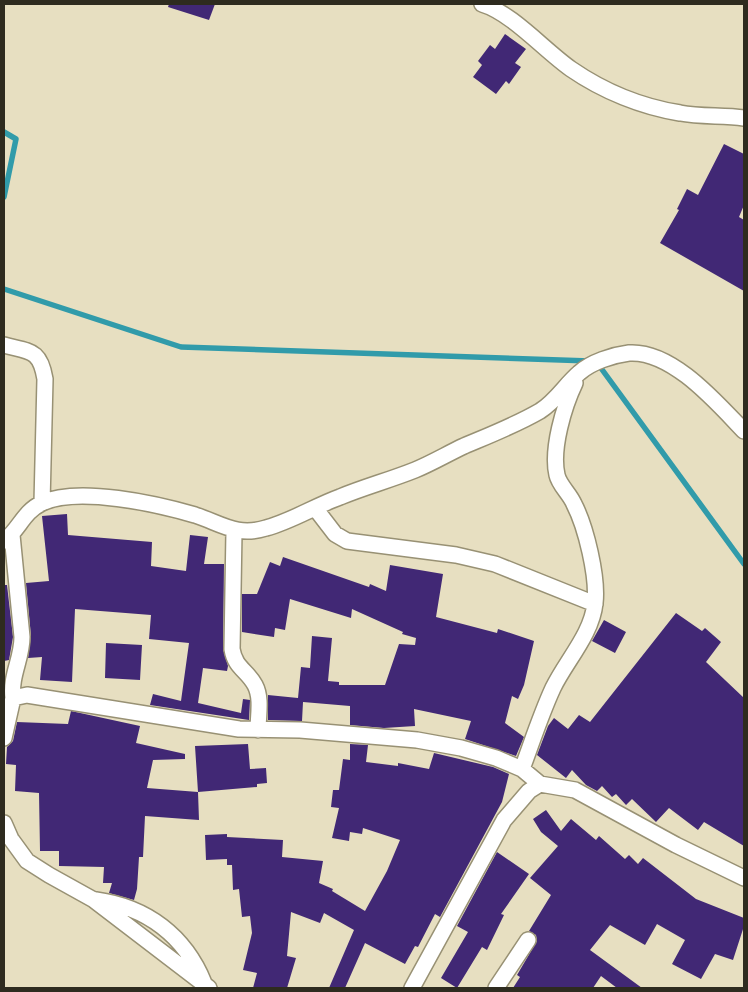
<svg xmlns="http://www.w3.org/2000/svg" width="748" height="992" viewBox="0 0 748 992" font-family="Inter,sans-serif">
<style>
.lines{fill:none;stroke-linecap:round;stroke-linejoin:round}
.stream{stroke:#319baa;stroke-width:5.5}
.building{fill:#412875}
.minor-casing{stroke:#989174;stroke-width:18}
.minor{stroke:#fff;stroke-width:15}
</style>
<rect width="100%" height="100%" fill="#e7dfc1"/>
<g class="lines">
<path class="stream" d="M4 132 16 139 4 197
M4 289 181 347 590 361
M598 364 744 564"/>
</g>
<path class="building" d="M169 4H215L209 20 168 7Z
M505 34 526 49 515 63 521 67 509 84 506 81 496 94 473 77 482 65 478 61 490 45 495 49Z
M724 144 744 154V205L739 217 744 220V291L660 243 679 210 677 209 687 189 698 195Z
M67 514 68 535 152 542 151 566 186 571 190 535 208 537 204 564H224L223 649 228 666 227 671 203 668 198 703 241 713 243 699 250 700 249 720 150 705 153 694 181 701 189 643 149 639 151 615 75 609 72 682 40 680 42 657 28 658 31 636 26 583 49 581 42 516Z
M283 557 369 587 370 584 386 591 390 565 443 574 436 617 497 633 498 629 534 641 524 685 518 699 512 696 505 723 524 737 516 756 465 739 471 721 414 709 415 726 384 728 350 725V706L303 702 302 721 268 720V695L298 698 301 667 310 668 312 636 332 638 328 681 339 682V685H385L399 644 415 645 416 638 402 634 403 632 352 609 351 618 290 599 285 630 275 628 274 637 242 632V594H257L270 562 280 566Z
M4 585H7L13 637 9 660 4 661Z
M676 613 702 631 705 628 721 642 706 662 744 698V846L704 822 698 830 669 808 656 822 632 799 626 805 616 794 612 797 602 786 597 791 586 785 572 770 566 778 537 755 548 726 554 718 568 729 579 715 590 722Z
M604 620 626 632 615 653 592 641Z
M106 643 142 645 140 680 105 678Z
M71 711 140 726 136 743 185 754V759L153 760 147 788 198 792 199 820 145 816 143 857H139L137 889 134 900 109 893 112 883H103L104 867 59 866V851H40L39 793 15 791 16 765 6 764 7 747 13 741 17 722 68 724Z
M248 744 250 769 266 768 267 783 257 784V787L198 792 195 746Z
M350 744 368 745 366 762 398 766V763L429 769 434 753 493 767 509 774 502 802 440 917 435 914 418 947 415 946 405 964 365 943 345 988H329L354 930 324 913 320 923 291 912 287 956 296 958 287 988H253L257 973 243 970 252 933 250 916 242 917 239 889 233 890 232 865H227V859L206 860 205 835 227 834V837L283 840 282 857 323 861 319 883 333 889 332 891 365 911 387 871 400 840 363 828 362 834 350 832 349 841 332 838 339 808 331 807 333 790H339L343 759 350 760Z
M546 810 561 831 571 819 596 840 599 836 625 859 629 855 638 864 643 858 696 899 744 918V926L733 960 715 954 701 979 672 964 685 940 657 924 645 945 610 925 590 950 642 988H617L601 976 593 988H513L520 977 517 975 537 941 536 935 529 931 551 895 530 878 558 846 541 832 533 819Z
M497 852 529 874 501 914 504 915 487 950 482 947 457 988 441 978 468 932 457 926Z"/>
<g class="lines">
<defs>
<path id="minor" d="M482 4C512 13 544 50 571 69 603 91 642 107 680 113 701 117 723 115 744 118
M4 345C30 352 40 349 45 379L42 503
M315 508 335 534 347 541 456 555 495 564 595 604
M234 531 232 649C235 668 247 670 255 685 262 698 258 716 258 730
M12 535 22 637C22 659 10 676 13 698
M4 541C19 530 23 512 42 503 78 486 157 504 195 515 222 524 237 537 266 528 292 521 315 506 340 497 364 487 390 480 415 470 432 463 447 454 464 446 490 435 516 425 540 411 556 401 565 385 579 373 591 362 613 355 629 353 672 350 717 403 744 431
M4 738 13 698 27 695 239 729 300 730 417 740 461 748 496 758 522 769 540 784
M522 769C532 742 541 714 553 688 566 661 592 634 595 603 598 577 586 527 574 504 570 494 559 485 557 475 551 449 564 406 575 383
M4 823 11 839 27 861 49 875 94 900 209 988
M96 900C147 907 185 936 204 983
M412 988 504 820 529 791 540 784 575 790 676 845 744 878
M496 988 528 940"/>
</defs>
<use href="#minor" class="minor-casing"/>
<use href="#minor" class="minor"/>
</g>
<rect width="748" height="992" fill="none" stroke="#2e2b1f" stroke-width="10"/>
</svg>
